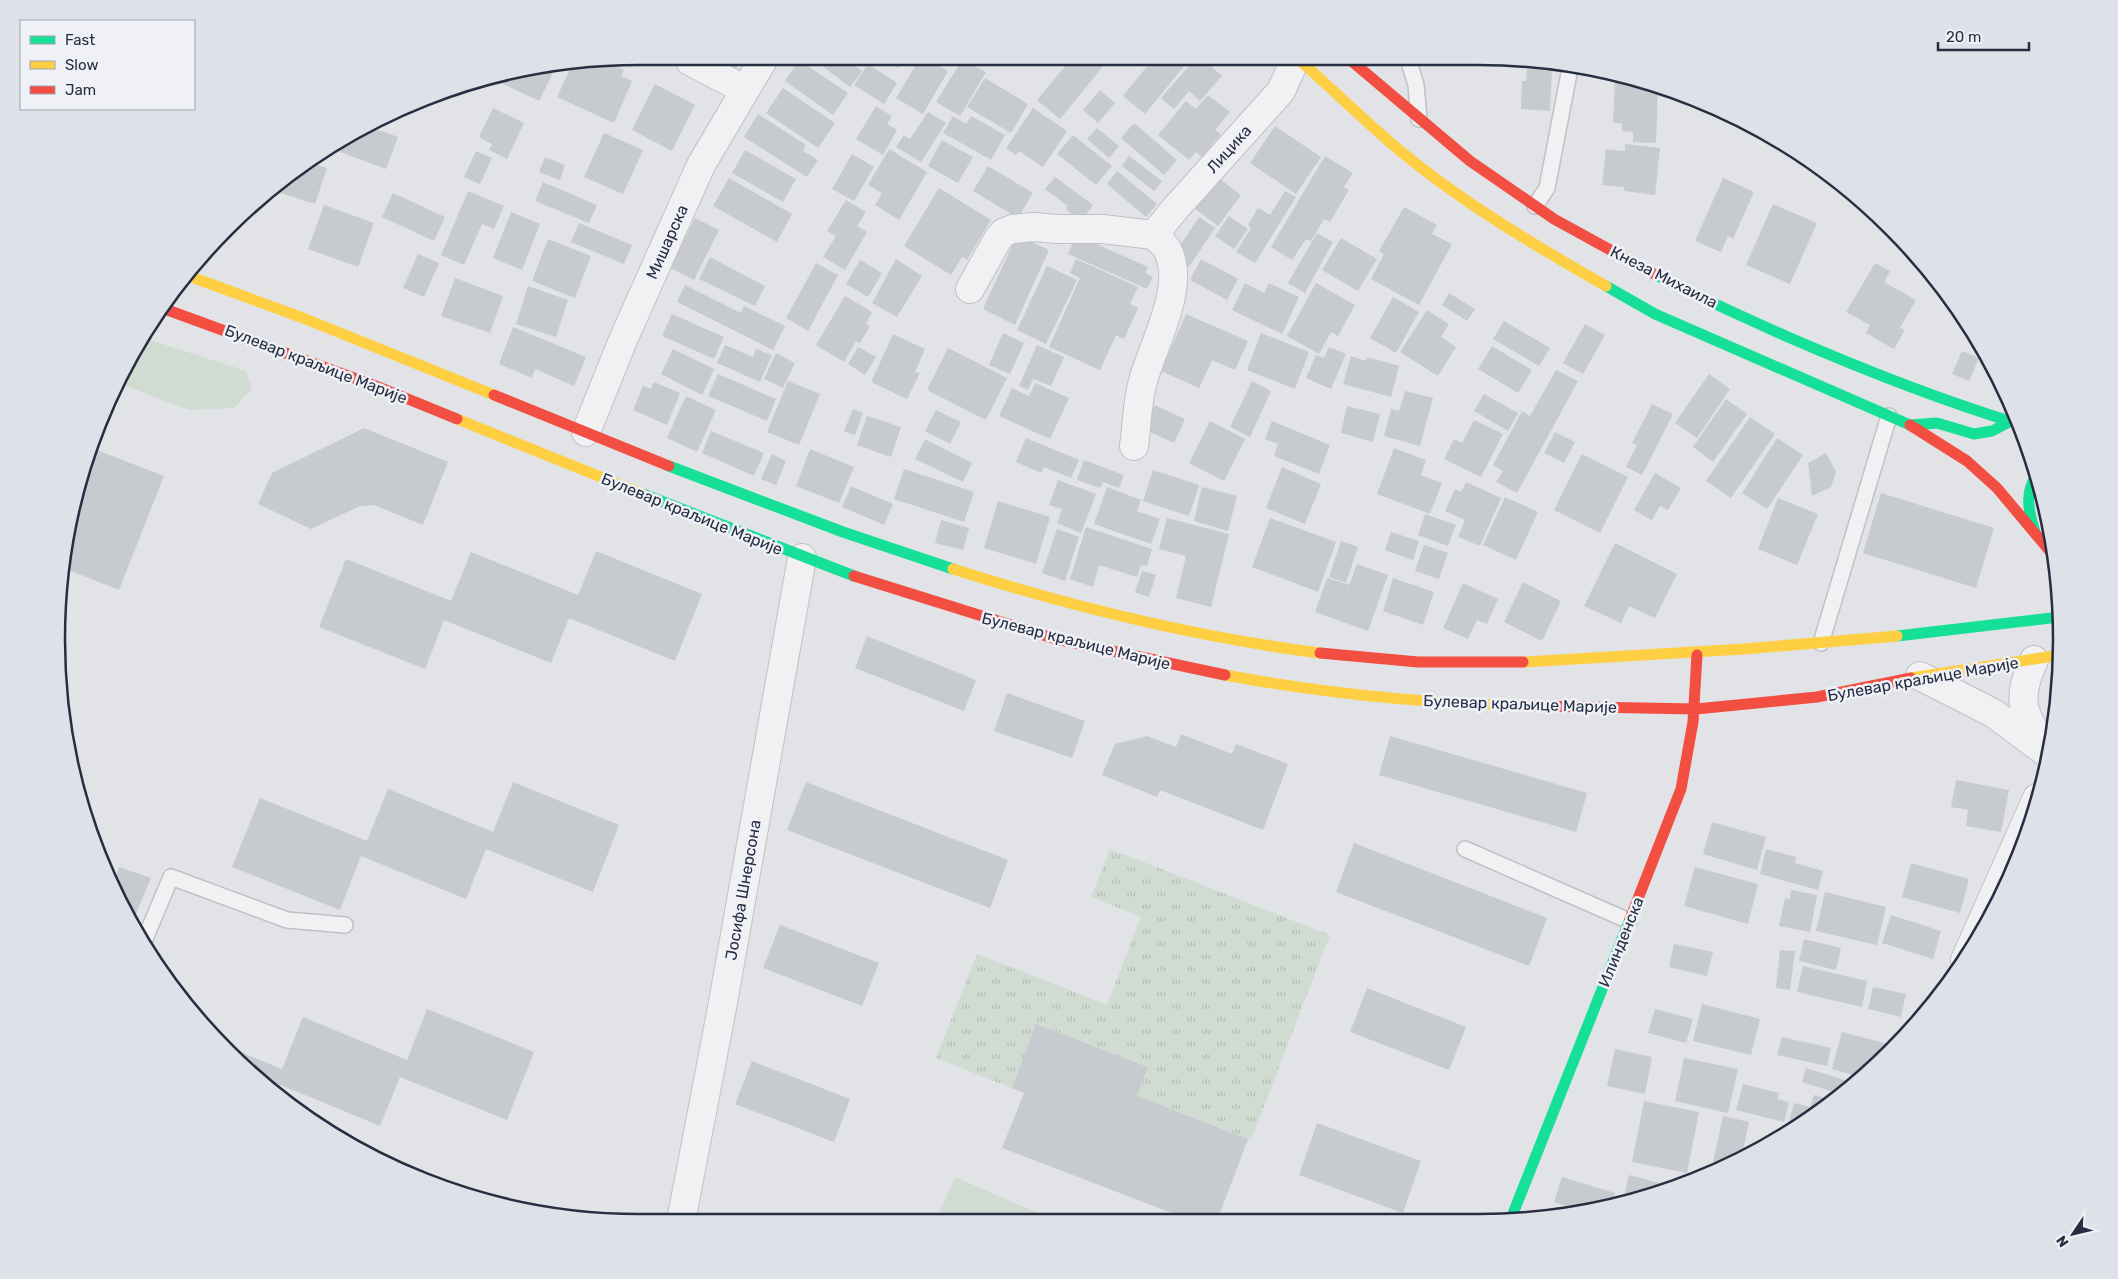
<svg xmlns="http://www.w3.org/2000/svg" width="2118" height="1279" viewBox="0 0 2118 1279" font-family="Rubik,sans-serif">
<style>
.grass{fill:#d0dbd2}
.park{fill:url(#park-tufts)}
.building{fill:#c7cace}
.lines{fill:none;stroke-linecap:round;stroke-linejoin:round}
.lane-casing{stroke:#bfc1c5;stroke-width:18}
.street-casing{stroke:#bfc1c5;stroke-width:30}
.lane{stroke:#f1f1f3;stroke-width:15}
.street{stroke:#f1f1f3;stroke-width:28}
.fast{stroke:#16e098;stroke-width:11}
.slow{stroke:#ffcf43;stroke-width:11}
.jam{stroke:#f24e42;stroke-width:11}
.labels{text-anchor:middle;dominant-baseline:central;stroke-width:5;stroke-linejoin:round;paint-order:stroke}
.street-label{font-size:16px;fill:#272e42;stroke:#eff1f7}
.rim{fill:none;stroke:#272e42;stroke-width:2.5}
</style>
<defs>
<pattern id="park-tufts" width="24" height="20" patternUnits="userSpaceOnUse" patternTransform="scale(1.25)"><rect width="24" height="20" fill="#d0dbd2"/><path d="M3 7l-1-3M5 7V3M7 7l1-3M15 17l-1-3M17 17v-4M19 17l1-3" fill="none" stroke="#b3bcb6"/></pattern>
</defs>
<rect width="100%" height="100%" fill="#e1e3e7"/>
<path class="grass" d="M144 338 246 371 252 388 234 408 189 410 116 382Z
M955 1177 1056 1221H936Z"/>
<path class="park" d="M1110 849 1330 935 1251 1140 1137 1096 1148 1067 1037 1024 1012 1088 936 1058 977 954 1107 1005 1141 917 1091 897Z"/>
<path class="building" d="M1071 59 1077 61 1079 59H1109L1060 119 1037 100Z
M1153 59H1190L1145 114 1123 96Z
M1195 59H1203L1222 76 1200 101 1189 91 1174 109 1161 98Z
M799 60 848 93 833 115 785 81Z
M814 60H847L862 71 850 87Z
M887 60H904L898 68Z
M919 60H928L948 71 923 114 896 98Z
M962 60 986 72 960 116 936 102Z
M574 61H605L624 70 621 76 632 81 614 123 557 97Z
M711 61H741L733 73Z
M558 63 539 101 497 81 500 76Z
M868 64 897 83 884 104 854 85Z
M1527 69 1552 71 1550 111 1521 109 1522 81H1526Z
M1615 77 1658 86 1656 143 1633 142V132L1622 131V123H1613Z
M985 78 1028 104 1011 133 967 107Z
M655 84 695 105 672 151 632 130Z
M783 88 835 123 818 148 766 113Z
M1100 90 1115 103 1098 123 1083 110Z
M1208 95 1230 112 1215 130 1221 134 1202 157 1196 152 1189 160 1158 135 1186 101 1196 109Z
M876 106 892 116 887 124 897 130 883 155 856 139Z
M493 108 524 123 507 159 489 150 492 144 479 137Z
M1033 108 1067 131 1043 167 1019 151 1016 155 1006 148Z
M928 112 946 123 921 162 896 147 904 135 910 139Z
M758 114 806 145 803 151 818 160 807 177 744 137Z
M953 116 966 124 971 116 1005 135 991 160 943 133Z
M1134 123 1177 160 1164 175 1121 138Z
M367 126 398 137 386 169 340 152 345 139Z
M1275 126 1321 157 1296 194 1250 163Z
M1097 128 1119 146 1109 158 1087 139Z
M604 133 643 150 623 194 584 177Z
M1073 135 1112 166 1096 185 1057 154Z
M942 140 973 157 958 183 928 166Z
M1625 144 1660 148 1655 195 1624 191V187L1602 185 1606 149 1625 151Z
M889 149 927 172 899 220 875 205 882 193 868 185Z
M745 150 796 179 783 202 732 173Z
M476 151 492 158 480 184 464 177Z
M852 154 874 167 854 201 832 189Z
M1129 156 1162 181 1154 191 1122 166Z
M1325 156 1353 173 1344 187 1349 190 1330 222 1324 219 1311 241 1306 239 1292 260 1271 247Z
M545 157 565 165 560 180 539 172Z
M308 162 327 168 315 204 272 190 285 177Z
M988 166 1033 193 1018 218 973 191Z
M1117 171 1157 204 1146 217 1107 184Z
M1212 173 1241 195 1218 226 1189 204Z
M1055 177 1093 205 1081 221 1066 209 1068 206 1045 189Z
M729 178 792 214 777 242 713 206Z
M1723 178 1754 192 1733 239 1728 236 1721 252 1695 241Z
M543 182 597 205 589 223 535 201Z
M939 188 991 220 967 260 962 257 951 275 904 246Z
M468 191 504 206 494 229 482 224 464 265 441 255Z
M1285 191 1296 197 1255 263 1236 252 1251 228 1248 225 1258 208 1270 215Z
M393 193 445 217 434 241 382 217Z
M846 200 866 212 857 226 867 232 845 270 823 257 836 236 827 231Z
M1773 204 1817 223 1790 284 1746 265Z
M324 205 374 223 358 267 308 249Z
M1404 207 1437 225 1432 234 1452 244 1419 305 1371 279 1384 254 1379 251Z
M511 212 540 224 522 270 493 258Z
M1229 216 1248 229 1234 249 1215 236Z
M1199 217 1215 228 1189 267 1173 256Z
M695 218 719 230 694 280 670 268Z
M579 223 632 245 624 264 571 242Z
M1317 233 1333 242 1305 293 1288 283Z
M1017 235 1049 250 1015 325 983 309Z
M1076 235 1148 267 1145 273 1153 277 1147 289 1068 254Z
M1341 238 1377 259 1358 291 1322 270Z
M548 239 591 256 575 298 532 281Z
M418 254 439 263 424 297 403 288Z
M710 257 765 286 755 306 699 279Z
M896 259 922 276 897 317 872 303Z
M1076 259 1138 287 1130 304 1138 308 1124 339 1116 335 1100 370 1049 347 1080 278 1070 273Z
M1201 259 1238 279 1227 300 1190 280Z
M860 260 882 273 868 297 846 284Z
M816 263 838 275 808 331 786 318Z
M1875 263 1890 271 1884 282 1916 300 1900 328 1905 330 1894 349 1866 333 1870 325 1846 312Z
M1047 266 1077 280 1046 344 1017 330Z
M455 278 503 296 490 333 441 316Z
M1245 283 1264 293 1269 283 1299 297 1282 334 1232 310Z
M1316 283 1355 305 1338 336 1331 332 1319 354 1287 336Z
M685 285 741 313 744 306 785 326 773 350 677 302Z
M528 286 568 300 556 337 516 324Z
M1449 293 1475 309 1467 321 1442 305Z
M845 296 872 312 866 324 870 326 860 343 856 341 844 362 816 345Z
M1393 297 1419 312 1396 353 1370 338Z
M1427 310 1449 324 1441 337 1456 347 1438 376 1400 352Z
M672 314 724 337 714 359 662 336Z
M1186 314 1248 341 1235 370 1212 360 1199 388 1161 371Z
M1504 321 1550 348 1539 366 1493 339Z
M1585 324 1605 335 1583 374 1563 363Z
M513 327 586 357 574 386 535 369 532 378 499 364Z
M1003 333 1024 343 1010 374 989 365Z
M1261 333 1309 352 1295 389 1247 370Z
M893 334 925 349 915 372 920 373 907 399 871 382Z
M725 345 753 357 756 349 772 355 760 382 717 363Z
M1037 345 1064 357 1051 386 1033 379 1028 390 1019 386Z
M1492 346 1532 370 1518 393 1478 369Z
M858 347 876 357 865 375 848 364Z
M1329 347 1346 354 1331 389 1306 378 1316 355 1324 358Z
M948 348 1007 378 986 420 927 390Z
M673 349 714 369 702 395 661 374Z
M1962 351 1979 358 1969 381 1952 374Z
M776 353 795 363 783 388 764 379Z
M1351 356 1366 361 1367 357 1399 366 1391 397 1343 384Z
M1556 370 1578 381 1517 493 1496 482 1503 471 1493 465 1522 411 1530 416Z
M718 374 776 399 767 421 708 396Z
M1709 374 1730 389 1697 438 1675 423Z
M788 381 820 394 799 445 767 432Z
M1252 381 1271 391 1250 437 1230 427Z
M654 382 680 393 667 425 633 410 643 386 651 389Z
M1035 383 1069 398 1050 439 999 416 1012 388 1029 396Z
M1405 391 1433 398 1420 446 1384 436 1391 409 1399 411Z
M1484 394 1518 413 1508 431 1474 411Z
M686 396 716 410 697 452 667 438Z
M1726 399 1747 414 1713 462 1693 447Z
M1652 404 1673 414 1642 475 1626 467 1637 445 1632 443Z
M1155 405 1185 419 1174 443 1144 429Z
M1347 406 1380 414 1373 442 1341 433Z
M853 409 863 413 855 435 844 431Z
M936 410 961 422 950 444 925 431Z
M867 416 901 427 891 457 857 445Z
M1750 417 1775 434 1731 498 1706 481Z
M1474 420 1503 434 1481 477 1444 459 1454 439 1462 443Z
M1210 421 1245 439 1224 481 1189 463Z
M1272 421 1330 445 1319 474 1274 456 1278 444 1265 439Z
M364 428 448 462 423 525 374 505 360 506 311 529 258 504 272 473Z
M711 431 764 453 754 476 702 453Z
M1555 432 1575 442 1564 463 1544 453Z
M1026 438 1079 460 1071 478 1044 467 1041 473 1016 462Z
M1777 438 1803 455 1767 509 1742 493Z
M925 439 972 463 963 482 915 459Z
M89 447 164 476 119 590 61 567Z
M1394 448 1426 460 1421 475 1442 483 1430 514 1377 494Z
M810 449 854 467 839 503 796 486Z
M1826 453 1836 472 1831 487 1812 496 1808 463Z
M772 454 786 461 776 485 761 479Z
M1582 454 1628 477 1600 533 1554 510Z
M1084 460 1124 475 1119 488 1103 482 1100 488 1077 480Z
M1282 467 1321 484 1305 524 1266 508Z
M904 469 974 492 964 522 894 499Z
M1153 470 1199 485 1189 516 1143 501Z
M1655 473 1681 488 1668 510 1660 506 1652 520 1634 510Z
M1058 480 1096 494 1081 533 1057 523 1062 509 1049 505Z
M1466 482 1501 498 1480 546 1458 537 1465 520 1445 511 1455 489 1461 492Z
M851 486 893 504 884 525 842 507Z
M1107 487 1141 500 1137 511 1160 519 1151 544 1094 524Z
M1202 487 1237 496 1228 531 1194 521Z
M1881 493 1994 528 1976 588 1863 553Z
M1505 497 1538 512 1516 560 1483 545Z
M1778 498 1818 514 1797 565 1758 549Z
M998 501 1050 517 1036 564 984 548Z
M1425 514 1456 525 1448 546 1418 535Z
M1167 518 1229 534 1211 607 1176 598 1186 556 1159 549Z
M1270 518 1336 542 1318 592 1252 567Z
M941 520 969 528 963 550 935 543Z
M1086 527 1152 549 1147 566 1141 565 1137 577 1099 565 1093 587 1070 579Z
M1057 529 1079 537 1065 581 1042 573Z
M1391 532 1419 541 1413 560 1385 550Z
M1341 541 1358 547 1346 583 1329 577Z
M1615 543 1677 574 1655 618 1629 606 1621 623 1584 606Z
M1424 545 1448 553 1439 579 1415 571Z
M596 551 702 594 675 661 569 618 551 663 444 620 425 669 319 627 346 559 451 601 471 552 578 595Z
M1357 564 1388 575 1368 631 1315 612 1327 578 1349 585Z
M1142 571 1156 575 1149 597 1135 592Z
M1393 578 1434 592 1423 625 1383 611Z
M1523 582 1561 601 1542 641 1504 622Z
M1463 583 1498 599 1487 624 1477 620 1468 639 1443 628Z
M867 636 976 680 964 711 855 668Z
M1007 693 1085 721 1072 758 994 731Z
M1181 734 1232 754 1236 744 1288 764 1263 830 1160 790 1157 797 1102 775 1115 744 1147 736 1176 747Z
M1390 736 1587 793 1576 832 1379 775Z
M1956 780 2009 790 2001 832 1966 826 1968 810 1951 807Z
M513 782 619 825 593 892 486 849 466 899 361 856 340 910 232 867 260 798 367 841 388 789 493 832Z
M806 782 1008 860 990 908 787 830Z
M1712 822 1766 837 1757 870 1703 854Z
M1354 843 1547 918 1529 966 1336 892Z
M1766 849 1796 857 1795 863 1823 871 1818 890 1760 874Z
M1911 863 1969 879 1960 913 1902 897Z
M119 867 151 878 132 923 117 898 109 880 114 882Z
M1695 867 1758 884 1748 924 1684 906Z
M1791 890 1817 895 1810 932 1779 926 1785 898 1790 899Z
M1825 892 1886 907 1877 945 1816 931Z
M1891 915 1941 931 1933 959 1882 943Z
M780 925 879 963 862 1006 763 968Z
M1804 939 1841 948 1836 970 1799 961Z
M1674 944 1713 952 1707 976 1669 967Z
M1780 950 1795 951 1790 990 1776 988Z
M1803 966 1867 981 1862 1007 1797 992Z
M1873 987 1906 994 1901 1017 1868 1009Z
M1367 988 1466 1027 1449 1070 1350 1032Z
M1702 1004 1760 1019 1751 1055 1693 1041Z
M427 1009 534 1052 507 1120 400 1077 380 1126 276 1083 273 1090 220 1044 282 1069 303 1017 407 1060Z
M1655 1009 1693 1019 1686 1043 1648 1033Z
M1036 1024 1148 1067 1137 1096 1248 1139 1217 1221H1193L1002 1148 1024 1093 1012 1088Z
M1842 1032 1892 1045 1863 1078 1832 1069Z
M1782 1037 1831 1048 1827 1066 1777 1055Z
M1615 1049 1652 1057 1645 1094 1607 1086Z
M1684 1058 1738 1069 1728 1113 1675 1101Z
M752 1061 850 1099 834 1142 735 1104Z
M1806 1068 1854 1083 1853 1085 1840 1094 1802 1082Z
M1743 1084 1779 1093 1777 1099 1789 1102 1784 1122 1736 1110Z
M1814 1095 1832 1100 1796 1126 1788 1124 1794 1103 1810 1107Z
M1644 1101 1699 1112 1687 1173 1632 1162Z
M1723 1116 1749 1122 1742 1156 1723 1164 1713 1162Z
M1317 1123 1421 1161 1403 1213 1299 1175Z
M1629 1175 1671 1186 1622 1204Z
M1562 1177 1615 1193 1611 1206 1581 1211 1554 1202Z"/>
<g class="lines">
<defs>
<path id="lane" d="M1408 58 1416 85 1419 119
M1535 206 1547 188 1570 68
M1821 643 1889 416
M1465 849 1629 921
M144 941 171 877 287 920 345 925"/>
<path id="street" d="M690 61 745 90
M970 289 998 239 1003 233 1012 229 1034 227 1057 229H1102L1154 235 1174 210 1281 91 1296 58
M586 432 623 340 701 165 763 60
M1134 446C1137 425 1137 402 1143 381 1153 344 1187 286 1167 249 1164 244 1158 239 1154 235
M2034 660C2016 700 2022 710 2043 746
M1920 676 1993 713 2048 754
M1965 960 2037 798
M681 1221 722 1008 802 558"/>
</defs>
<use href="#lane" class="lane-casing"/>
<use href="#street" class="street-casing"/>
<use href="#lane" class="lane"/>
<use href="#street" class="street"/>
<path class="fast" d="M1654 274C1698 297 1743 317 1788 337 1864 370 1940 400 2019 424
M1606 286 1655 314 1910 425 1937 423 1974 434 1992 431 2011 421
M669 466 843 532 953 569
M643 494 854 576
M2035 532C2029 513 2024 494 2036 476
M1897 636 2059 617
M1510 1221 1630 919"/>
<path class="slow" d="M1297 58C1331 88 1364 120 1399 150 1463 203 1534 245 1606 286
M186 275 303 318 494 395
M457 419 643 494
M953 569C1073 607 1195 637 1320 653
M1523 662 1744 649 1897 636
M1225 675C1327 694 1430 704 1534 706
M1911 678 2060 655"/>
<path class="jam" d="M1348 58 1470 161 1554 219 1654 274
M162 308 381 388 457 419
M494 395 669 466
M1910 425 1967 461 1997 488 2054 556
M854 576 1056 639 1225 675
M1320 653 1418 662H1523
M1534 706 1696 709 1817 697 1911 678
M1630 919 1681 789 1693 722 1697 655"/>
</g>
<g class="labels">
<g class="street-label">
<text transform="translate(1229 149) rotate(-48)">Лицика</text>
<text transform="translate(667 242) rotate(-66)">Мишарска</text>
<text transform="translate(1664 277) rotate(27)">Кнеза Михаила</text>
<text transform="translate(316 364) rotate(21)">Булевар краљице Марије</text>
<text transform="translate(692 514) rotate(22)">Булевар краљице Марије</text>
<text transform="translate(1076 641) rotate(14)">Булевар краљице Марије</text>
<text transform="translate(1923 679) rotate(-10)">Булевар краљице Марије</text>
<text transform="translate(1520 704) rotate(2)">Булевар краљице Марије</text>
<text transform="translate(743 890) rotate(-80)">Јосифа Шнерсона</text>
<text transform="translate(1621 942) rotate(-68)">Илинденска</text>
</g>
</g>
<path d="M0 0H2118V1279H0ZM639 65H1479A574 574 0 0 1 2053 639V640A574 574 0 0 1 1479 1214H639A574 574 0 0 1 65 640V639A574 574 0 0 1 639 65Z" fill="#dfe1e9" fill-rule="evenodd"/>
<path class="rim" d="M639 65H1479A574 574 0 0 1 2053 639V640A574 574 0 0 1 1479 1214H639A574 574 0 0 1 65 640V639A574 574 0 0 1 639 65Z"/>
<rect x="20" y="20" width="175" height="90" fill="#eff1f7" stroke="#9fa3af"/>
<rect x="30" y="36" width="25" height="8" fill="#16e098" stroke="#9fa3af"/>
<text x="65" y="45" font-size="15" fill="#272e42">Fast</text>
<rect x="30" y="61" width="25" height="8" fill="#ffcf43" stroke="#9fa3af"/>
<text x="65" y="70" font-size="15" fill="#272e42">Slow</text>
<rect x="30" y="86" width="25" height="8" fill="#f24e42" stroke="#9fa3af"/>
<text x="65" y="95" font-size="15" fill="#272e42">Jam</text>
<g transform="translate(2073 1234) rotate(235)" stroke="#eff1f7" stroke-width="4" paint-order="stroke">
<path d="M0-4L9 19L0 12L-9 19Z" fill="#272e42"/>
<text y="-8" font-size="14" font-weight="bold" text-anchor="middle" fill="#272e42">N</text>
</g>
<path d="M1938 42v8h91v-8" fill="none" stroke="#272e42" stroke-width="2.5"/>
<text x="1946" y="42" font-size="15" fill="#272e42" stroke="#eff1f7" stroke-width="4" paint-order="stroke">20 m</text>
</svg>
